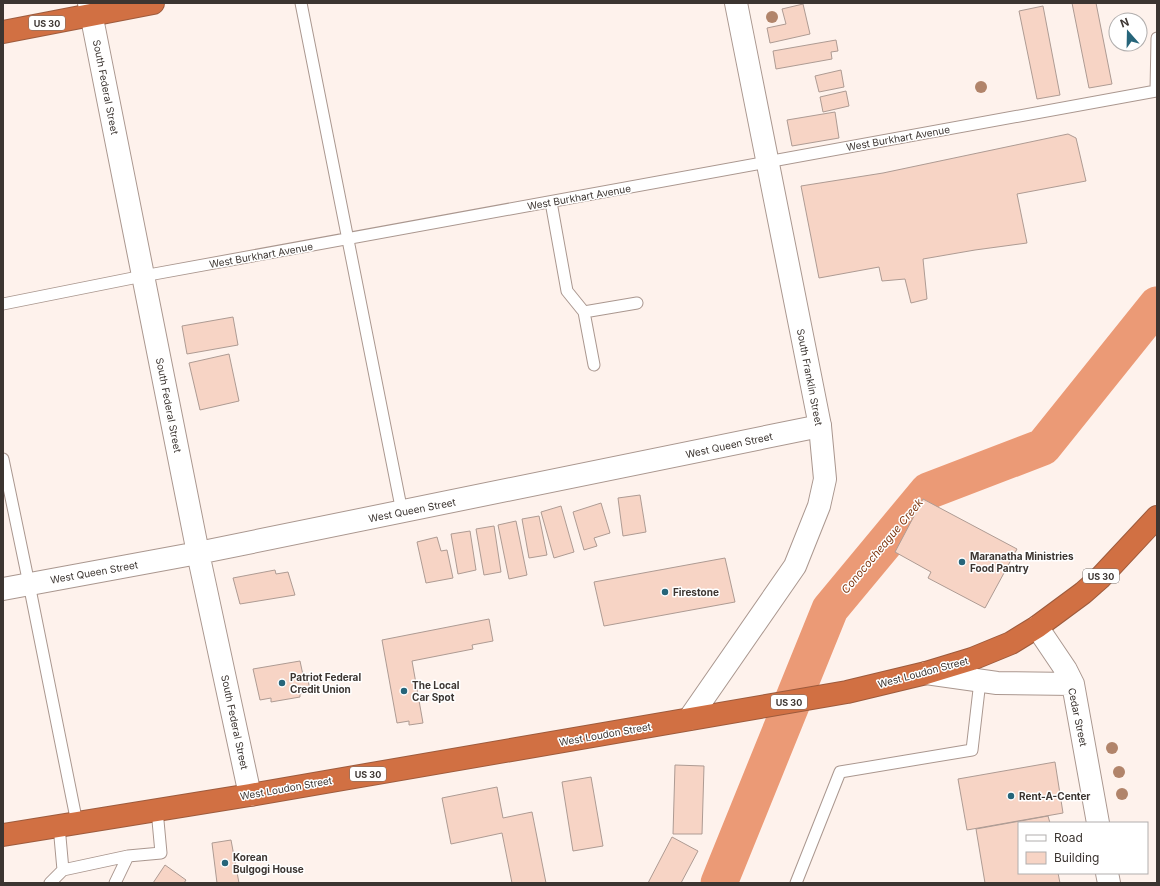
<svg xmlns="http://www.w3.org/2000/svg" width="1160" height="886" viewBox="0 0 1160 886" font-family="Inter,sans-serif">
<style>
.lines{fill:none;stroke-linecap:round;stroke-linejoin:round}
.river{stroke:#eb9a76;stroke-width:37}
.building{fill:#f7d4c5;stroke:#ae9b93}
.lane-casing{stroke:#aa978f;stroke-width:13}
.street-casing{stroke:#aa978f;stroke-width:24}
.secondary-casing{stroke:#aa978f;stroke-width:24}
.highway-casing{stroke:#9d5b3d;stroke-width:24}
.lane{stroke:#fff;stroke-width:11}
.street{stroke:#fff;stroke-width:22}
.secondary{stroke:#fff;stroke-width:22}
.highway{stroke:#d17043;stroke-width:22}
.tree{fill:#b1846a}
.poi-dot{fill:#26657a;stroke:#fff;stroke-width:1.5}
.labels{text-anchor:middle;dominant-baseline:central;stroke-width:3;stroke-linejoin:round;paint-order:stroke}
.shield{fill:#fff;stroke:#76726f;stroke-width:1}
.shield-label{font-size:9px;font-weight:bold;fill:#3c3531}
.street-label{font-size:10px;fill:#3c3531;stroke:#fff}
.poi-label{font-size:10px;font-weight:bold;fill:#3c3531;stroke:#fff;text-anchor:start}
.water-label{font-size:11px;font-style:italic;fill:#803811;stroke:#fff}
</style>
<rect width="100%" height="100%" fill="#fef2ec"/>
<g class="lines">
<path class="river" d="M719 883 830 609 928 491 1043 447 1157 305"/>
</g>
<path class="building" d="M1072 3H1096L1112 84 1089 88Z
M803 4 810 34 770 43 767 28 786 24 782 9Z
M1043 6 1060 95 1037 99 1019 11Z
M836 40 838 51 831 52 832 59 776 69 773 51Z
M841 70 844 87 819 92 815 76Z
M846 91 849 106 823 112 820 97Z
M835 112 839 138 792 146 787 120Z
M1068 134 1076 138 1086 181 1017 194 1027 243 975 250 923 259 927 299 911 303 905 279 882 281 879 267 819 278 801 186 883 173Z
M233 317 238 345 187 354 182 326Z
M229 354 239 401 200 410 189 363Z
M640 495 646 532 623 536 618 498Z
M923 499 1017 549 985 608 928 578 931 572 895 552Z
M601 503 610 533 594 538 597 546 584 550 573 512Z
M561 506 574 552 554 558 541 512Z
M539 516 547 555 529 558 522 519Z
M516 521 527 575 509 579 498 525Z
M494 526 501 572 484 575 476 529Z
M470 531 476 570 458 574 451 534Z
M437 537 441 551 447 550 453 578 426 583 417 542Z
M725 558 735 602 604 626 594 582Z
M275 570 276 574 288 572 295 595 240 604 233 578Z
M489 619 493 641 472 645 473 649 412 661 423 723 409 725V721L397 723 382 640Z
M300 661 303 675 307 674 310 691 300 694V697L271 702V698L260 700 253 669Z
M1055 762 1063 813 967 830 958 779Z
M675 765 704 766 702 834H673Z
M591 777 603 846 573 851 562 782Z
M497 787 503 818 532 812 546 883H512L502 833 451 844 442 798Z
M1048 816 1050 823H1019V873H1058L1060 883H985L976 829Z
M672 837 698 851 681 883H648Z
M231 840 239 883H217L212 843Z
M165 865 186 880 184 883H153Z"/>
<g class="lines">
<defs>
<path id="lane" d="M301 3 402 512
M551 202 567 291 584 312 594 365
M3 304 143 276 1156 91 1157 38
M584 312 637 303
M3 459 29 584 77 823
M59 826 63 870 128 856 115 883
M128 856 161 853 157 810
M50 883 63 870
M796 883 840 772 972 750 980 681"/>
<path id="street" d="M89 3 198 553 250 795
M3 589 198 553 820 426"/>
<path id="secondary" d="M1037 627 1066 670 1073 684 1098 823
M926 673 997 683 1073 684
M689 719 795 566 819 506 825 479 820 426 736 3
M1107 873 1109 883"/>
<path id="highway" d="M3 32 153 3
M3 835 250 795 847 692 926 673 972 659 1011 643 1037 627 1083 593 1100 578 1157 517"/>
</defs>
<use href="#lane" class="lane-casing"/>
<use href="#street" class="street-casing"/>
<use href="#secondary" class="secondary-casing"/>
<use href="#highway" class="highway-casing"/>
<use href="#lane" class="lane"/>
<use href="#street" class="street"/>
<use href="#secondary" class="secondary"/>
<use href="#highway" class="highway"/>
</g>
<g class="tree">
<circle cx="772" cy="17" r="6"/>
<circle cx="981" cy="87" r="6"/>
<circle cx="1112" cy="748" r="6"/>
<circle cx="1119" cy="772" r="6"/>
<circle cx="1122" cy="794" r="6"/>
</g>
<g class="poi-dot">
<circle cx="962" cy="562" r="4"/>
<circle cx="665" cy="592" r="4"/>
<circle cx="282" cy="683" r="4"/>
<circle cx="404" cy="691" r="4"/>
<circle cx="1011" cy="796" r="4"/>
<circle cx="225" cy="863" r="4"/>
</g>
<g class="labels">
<g class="shield">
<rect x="29" y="16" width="36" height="14" rx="3"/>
<rect x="1083" y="569" width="36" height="14" rx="3"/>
<rect x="771" y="695" width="36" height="14" rx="3"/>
<rect x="350" y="767" width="36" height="14" rx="3"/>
</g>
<g class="shield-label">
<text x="47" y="23">US 30</text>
<text x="1101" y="576">US 30</text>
<text x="789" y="702">US 30</text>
<text x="368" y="774">US 30</text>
</g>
<g class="street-label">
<text transform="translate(106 87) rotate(79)">South Federal Street</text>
<text transform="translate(898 138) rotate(-10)">West Burkhart Avenue</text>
<text transform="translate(579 197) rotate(-10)">West Burkhart Avenue</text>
<text transform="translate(261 255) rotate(-10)">West Burkhart Avenue</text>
<text transform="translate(810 377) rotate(79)">South Franklin Street</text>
<text transform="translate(169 405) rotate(79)">South Federal Street</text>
<text transform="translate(729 445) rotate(-12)">West Queen Street</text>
<text transform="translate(412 510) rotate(-11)">West Queen Street</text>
<text transform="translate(94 572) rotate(-10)">West Queen Street</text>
<text transform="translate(923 672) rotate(-15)">West Loudon Street</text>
<text transform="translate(1078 717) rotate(78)">Cedar Street</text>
<text transform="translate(235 722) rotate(78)">South Federal Street</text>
<text transform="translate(605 734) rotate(-10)">West Loudon Street</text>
<text transform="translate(286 788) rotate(-10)">West Loudon Street</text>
</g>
<g class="poi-label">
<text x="970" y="556">Maranatha Ministries<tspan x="970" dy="12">Food Pantry</tspan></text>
<text x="673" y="592">Firestone</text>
<text x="290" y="677">Patriot Federal<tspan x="290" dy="12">Credit Union</tspan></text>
<text x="412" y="685">The Local<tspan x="412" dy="12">Car Spot</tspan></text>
<text x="1019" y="796">Rent-A-Center</text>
<text x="233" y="857">Korean<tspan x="233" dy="12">Bulgogi House</tspan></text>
</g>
<g class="water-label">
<text transform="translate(882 546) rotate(-50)">Conococheague Creek</text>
</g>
</g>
<rect width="1160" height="886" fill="none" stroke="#3c3531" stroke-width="8"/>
<rect x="1018" y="822" width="130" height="52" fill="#ffffff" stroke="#b1aead"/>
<rect x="1026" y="835" width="20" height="6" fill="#ffffff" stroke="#b1aead"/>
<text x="1054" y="842" font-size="12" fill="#3c3531">Road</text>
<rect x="1026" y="852" width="20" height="12" fill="#f7d4c5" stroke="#b1aead"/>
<text x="1054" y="862" font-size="12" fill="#3c3531">Building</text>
<g transform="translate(1128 32) rotate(340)"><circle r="19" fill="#ffffff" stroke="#b1aead"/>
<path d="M0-3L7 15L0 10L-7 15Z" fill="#26657a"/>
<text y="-6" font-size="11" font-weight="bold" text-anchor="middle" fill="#3c3531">N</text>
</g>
</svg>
